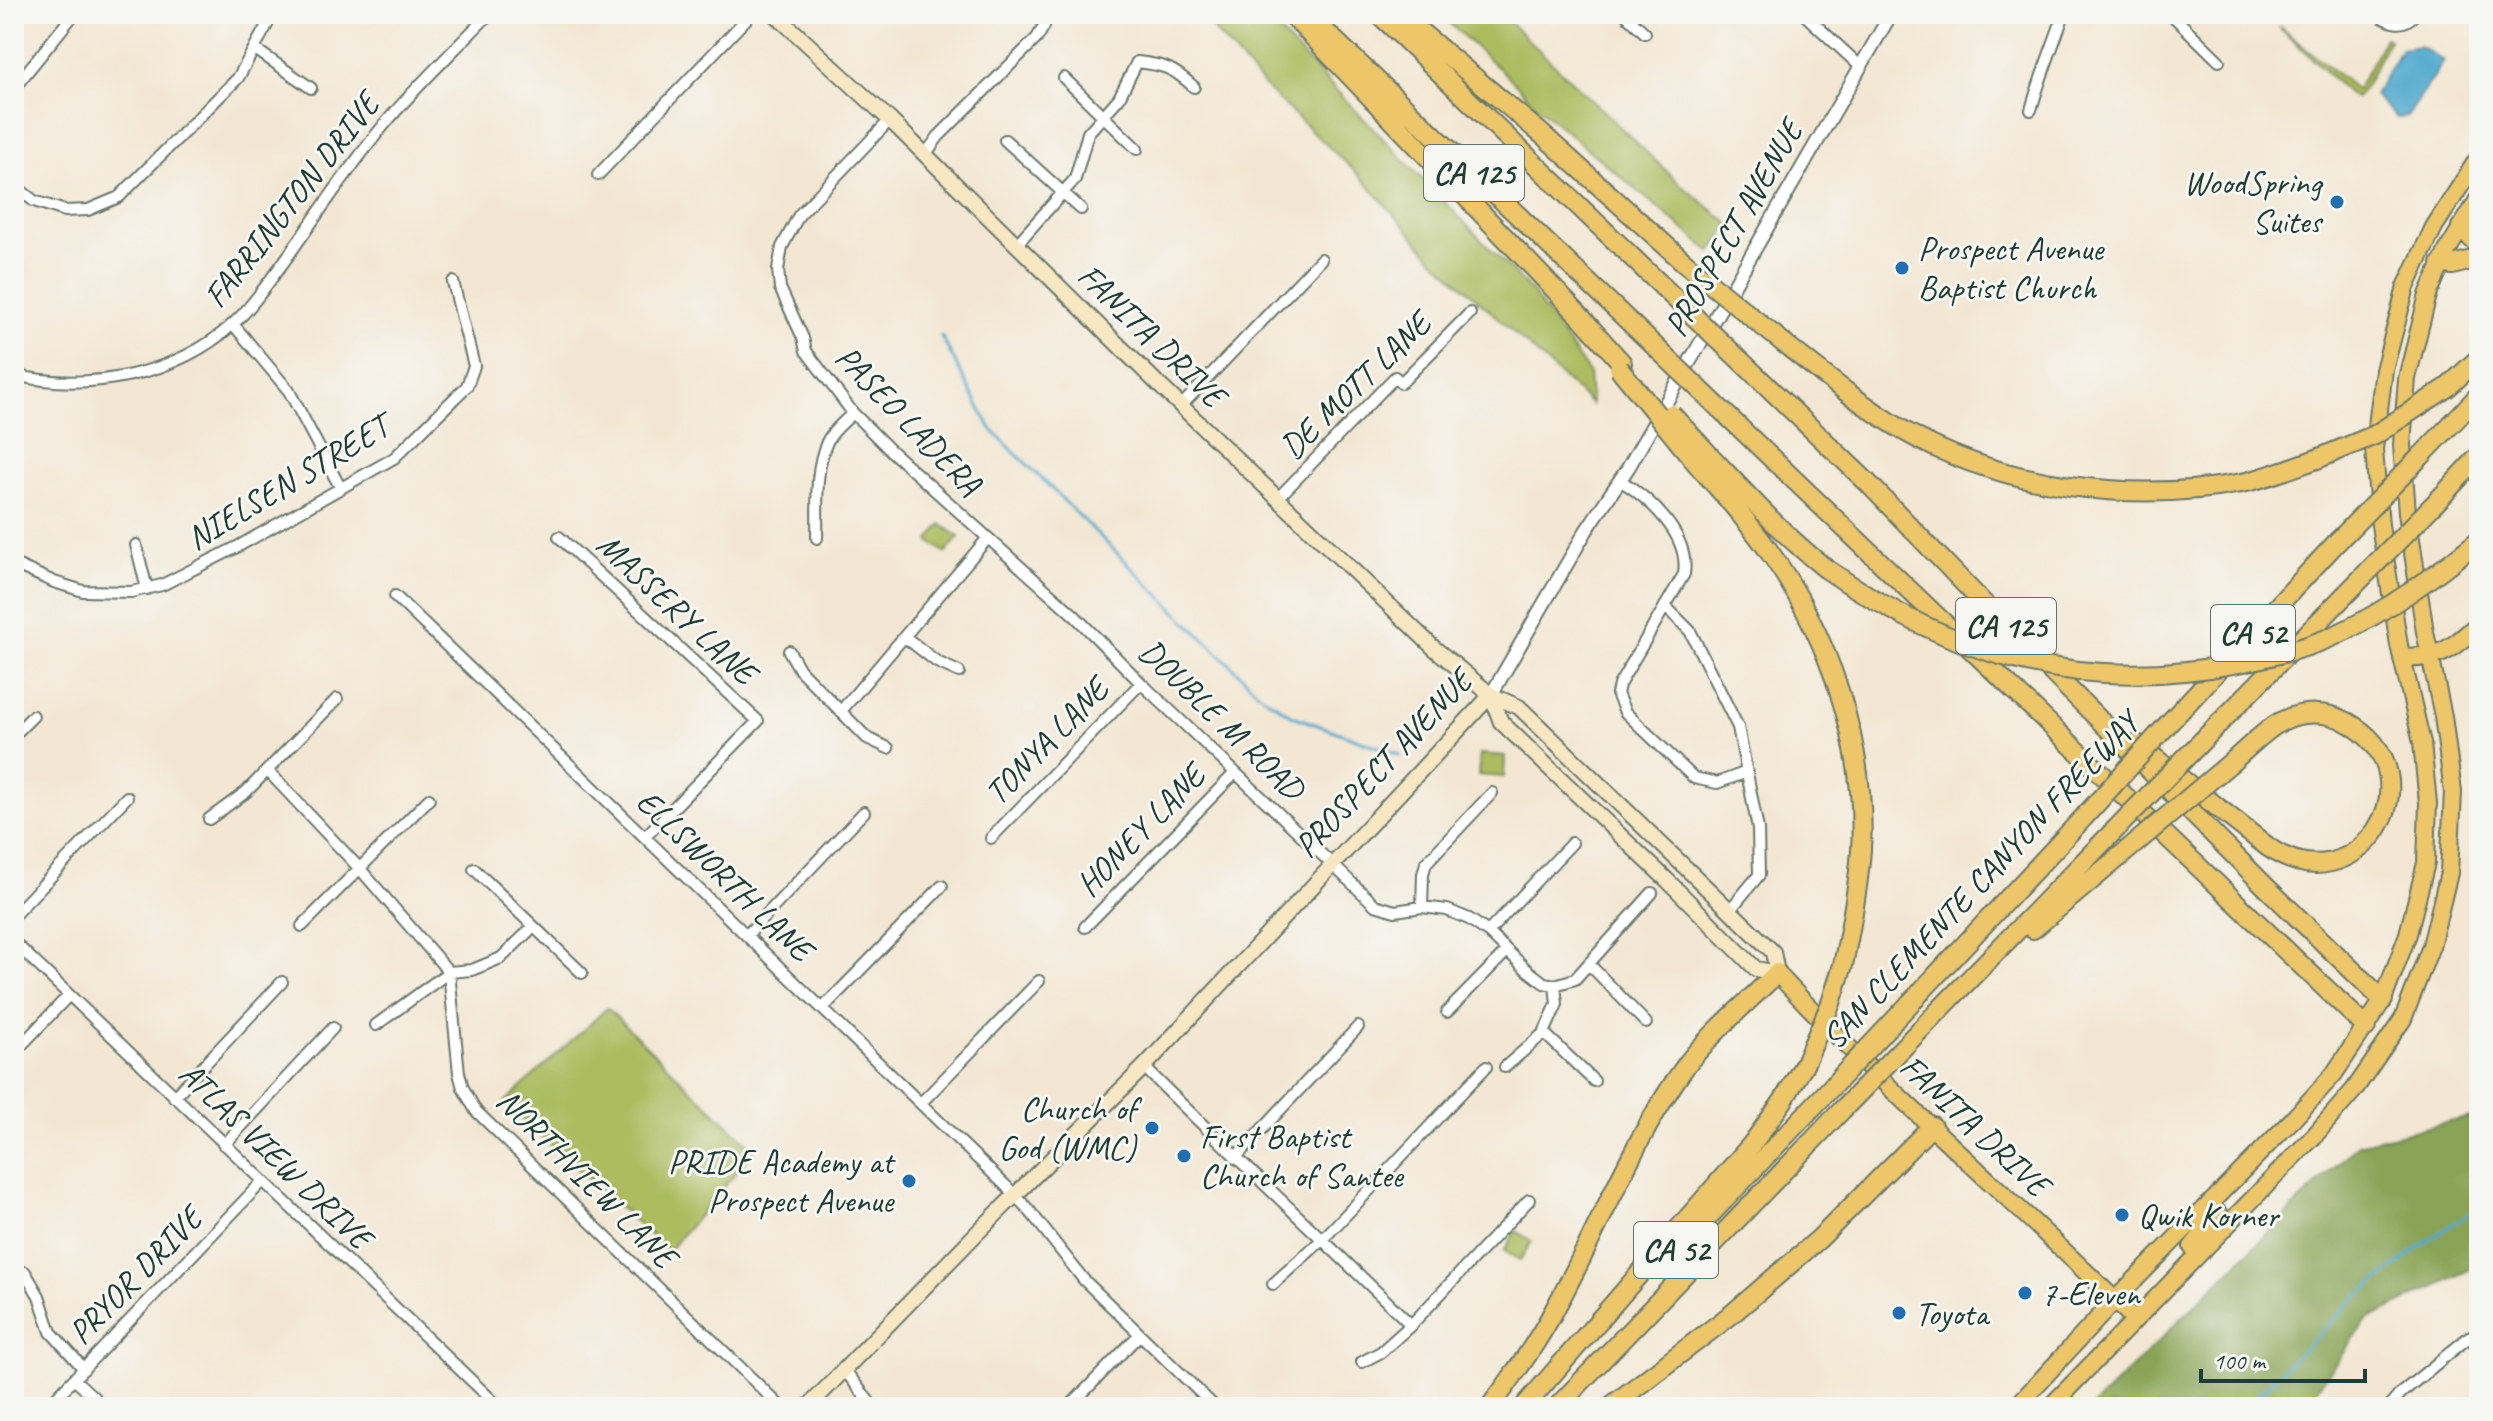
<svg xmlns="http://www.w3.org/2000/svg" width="2493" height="1421" viewBox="0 0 2493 1421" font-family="Caveat,sans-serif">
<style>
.green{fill:#acbc5f;stroke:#667c4a;stroke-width:2}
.forest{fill:#89a456;stroke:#547045;stroke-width:2}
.water{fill:#50a9ce;stroke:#387381;stroke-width:2}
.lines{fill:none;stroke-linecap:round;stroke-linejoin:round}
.stream{stroke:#50a9ce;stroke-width:3}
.minor-casing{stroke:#69786c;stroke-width:14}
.tertiary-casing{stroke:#69786c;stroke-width:16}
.secondary-casing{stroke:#69786c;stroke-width:18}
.primary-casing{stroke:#69786c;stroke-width:20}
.motorway-casing{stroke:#69786c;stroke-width:22}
.minor{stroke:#fff;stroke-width:10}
.tertiary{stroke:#fff;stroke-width:12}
.secondary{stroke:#f7e8c3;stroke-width:14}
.primary{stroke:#ecc669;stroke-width:16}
.motorway{stroke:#ecc669;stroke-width:18}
.motorway-bridge-casing{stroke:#69786c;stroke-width:22;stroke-linecap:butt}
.motorway-bridge{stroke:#ecc669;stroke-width:18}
.poi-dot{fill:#1f6fb2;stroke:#f6f6f2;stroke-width:3}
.labels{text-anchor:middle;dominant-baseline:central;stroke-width:6;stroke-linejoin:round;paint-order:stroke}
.shield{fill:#f6f6f2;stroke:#60746d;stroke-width:2}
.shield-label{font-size:32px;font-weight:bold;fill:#1f3d34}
.poi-label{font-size:34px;fill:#1f3d34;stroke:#f6f6f2;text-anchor:start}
.street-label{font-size:34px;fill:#1f3d34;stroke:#f6f6f2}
</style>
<rect width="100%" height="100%" fill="#f6f6f2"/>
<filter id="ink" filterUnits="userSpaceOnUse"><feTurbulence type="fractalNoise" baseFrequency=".0125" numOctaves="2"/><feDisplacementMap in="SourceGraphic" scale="16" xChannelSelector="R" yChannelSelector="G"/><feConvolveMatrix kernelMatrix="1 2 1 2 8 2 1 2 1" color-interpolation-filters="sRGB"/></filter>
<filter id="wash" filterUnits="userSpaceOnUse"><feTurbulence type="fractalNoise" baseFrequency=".006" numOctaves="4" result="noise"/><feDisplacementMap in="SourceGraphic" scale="32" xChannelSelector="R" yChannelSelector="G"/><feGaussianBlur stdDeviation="1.8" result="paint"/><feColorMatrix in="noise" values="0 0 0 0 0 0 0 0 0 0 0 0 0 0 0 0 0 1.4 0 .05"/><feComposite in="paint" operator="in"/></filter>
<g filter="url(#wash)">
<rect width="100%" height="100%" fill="#f3e7d3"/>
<path class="green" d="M1199 14H1262L1532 292 1589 373 1591 404 1433 258 1360 176 1268 90Z
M1439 14H1501L1681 185 1731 225 1711 252 1536 106 1513 81Z
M2278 26 2357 90 2385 38 2389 40 2364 88 2356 98 2350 95Z
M941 524 959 537 946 553 929 541Z
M1480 754 1505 756 1504 777 1478 775Z
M607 1008 748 1144 754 1152 668 1251 504 1103Z
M1516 1231 1532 1241 1520 1260 1504 1251Z"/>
<path class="forest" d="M2479 1115V1265L2367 1320 2304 1407H2092L2358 1144Z"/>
<path class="water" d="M2419 46 2444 61 2407 117 2397 118 2374 95 2401 49Z"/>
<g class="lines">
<path class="stream" d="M941 336 991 429 1262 696 1293 716 1400 755
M2246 1407 2353 1300 2427 1241 2479 1207"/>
</g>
</g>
<g filter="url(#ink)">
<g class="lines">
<defs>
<path id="minor" d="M1625 14 1645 33
M1804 14 1861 67
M2171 14 2219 61
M2376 14C2390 22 2402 29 2415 14
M255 49 311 88
M1064 78 1137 149
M14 88 74 14
M2031 110C2040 77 2053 46 2064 14
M890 120 799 215 782 247 778 270 780 288 803 338 806 351 853 413 890 450 1074 615 1141 683 1375 905 1395 911 1422 907 1447 910 1469 919 1488 932 1526 969 1544 983 1555 985 1575 979 1652 893
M1005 140 1081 209
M925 155 938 137 1037 38 1044 26 1041 14
M598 175 751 14
M14 185 34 201 65 211 88 210 119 197 238 78 273 14
M1016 245 1075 179 1088 133 1119 98 1137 62C1165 65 1173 68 1194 87
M233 324 289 391 340 487
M14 375C87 392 176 376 233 324 252 307 267 284 283 263 316 217 348 168 384 125 416 86 454 51 489 14
M1181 406 1321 259
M1620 480C1650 499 1690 535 1684 574L1619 685 1617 694 1625 712 1694 778 1717 783 1747 772
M1278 498 1395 377 1401 383 1470 313
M559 537 758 721 645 837
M817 538C818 507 814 470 827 442 832 431 844 422 853 413
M136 545 147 589
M14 564 54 582 83 591 131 592 162 585 237 547 394 458 467 386 474 366 453 282
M395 596 1006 1186 1029 1210 1084 1280 1215 1407
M1665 606 1690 631 1738 727 1758 829 1759 875 1729 911
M905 637 937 662 959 672
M789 651 800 670 867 738 888 748
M841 711 987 539
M14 735 33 716
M268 771 361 870 449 972 459 1073 463 1088 476 1111 781 1407
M209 819 246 792 337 699
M991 838 1141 683
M474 869 582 973
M1422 907 1423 874 1426 863 1492 793
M14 915 127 797
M302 926 429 799
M1085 927 1235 773
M1488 932 1572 843
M747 935 864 812
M14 942 499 1407
M1589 964 1646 1023
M1555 985 1557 1004 1544 1033 1594 1081
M823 1008 942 886
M1447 1012 1507 951
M376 1025 449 972 472 970 501 958 533 927
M14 1053 69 995
M1144 1067C1231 1154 1322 1238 1411 1325
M1505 1067 1544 1033
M174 1097 282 982
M921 1103 1039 981
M224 1145 333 1028
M1235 1158 1358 1027
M25 1272 39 1296 51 1332 84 1369
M1273 1284 1323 1239 1486 1067
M1362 1362 1381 1352 1411 1325 1529 1200
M844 1369 873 1407
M74 1379 104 1407
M47 1407 263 1181
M1069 1407 1139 1335
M2389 1407 2401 1393 2469 1337 2479 1347"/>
<path id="tertiary" d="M1491 695 1586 531 1628 468 1891 14"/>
<path id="secondary" d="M775 14 890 120 1157 383 1434 648 1491 695 1519 707 1773 952 1777 973 1756 969 1667 880 1501 722 1491 695
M808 1407 975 1235 1144 1067 1491 695"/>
<path id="primary" d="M1777 973C1889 1095 2017 1202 2134 1319
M2192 1247 2217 1216 2218 1213 2210 1204
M2016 1407 2115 1300 2294 1118 2334 1074 2383 1000 2408 934 2426 863 2428 803 2422 743 2399 645 2380 525 2374 449 2384 370 2406 287 2434 227 2479 157
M2050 1407 2314 1136 2354 1090 2403 1019 2431 946 2449 873 2453 792 2443 716 2425 632 2407 513 2402 445 2407 378 2428 295 2447 251 2479 198"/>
<path id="motorway" d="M1291 14 1580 316 1622 363
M1307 14 1641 333
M1379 14 1663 287
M1399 14 1544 136 1684 262
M2461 227 2479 246
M2441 264 2453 265 2479 258
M1760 324C1808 362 1854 401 1906 432 2003 488 2134 503 2242 483 2267 478 2293 467 2317 459
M1742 362 1867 482 1988 608 2265 886 2383 1000
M2448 387 2479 358
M1716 405 2366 1027
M1699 444C1740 487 1778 531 1825 568
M2422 455 2479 395
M1692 458C1717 487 1744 516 1766 547 1828 632 1867 744 1861 850 1858 889 1851 927 1843 965
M2443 495 2479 456
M2403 658C2443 657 2450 651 2479 624
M2169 723 2337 542
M2137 744 2268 847C2358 911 2443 775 2347 722 2327 711 2302 711 2282 721 2265 730 2249 747 2234 760
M2199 744 2344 596
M2033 929 2119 857
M1902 1012 2084 817
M1920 1030 2105 840
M1667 1260 1825 1094
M1490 1407C1515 1374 1538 1342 1557 1305 1601 1225 1633 1138 1687 1064 1710 1034 1750 1000 1777 973
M1524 1407 1752 1144 1783 1101 1804 1065
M1557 1407 1842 1110
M1610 1407 1732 1314 1819 1239 1932 1126"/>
</defs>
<use href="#minor" class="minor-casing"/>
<use href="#tertiary" class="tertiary-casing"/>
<use href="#secondary" class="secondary-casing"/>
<use href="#primary" class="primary-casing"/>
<use href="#motorway" class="motorway-casing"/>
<use href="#minor" class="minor"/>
<use href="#tertiary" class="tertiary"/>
<use href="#secondary" class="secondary"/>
<use href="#primary" class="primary"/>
<use href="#motorway" class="motorway"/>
<defs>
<path id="motorway-bridge" d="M1684 262 1760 324
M1663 287 1742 362
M1641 333 1716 405
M1619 368 1692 458
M1671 414 1699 444
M2317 459 2375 435 2448 387
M2337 542 2422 455
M1825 568C1955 658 2082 694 2239 663 2272 656 2306 649 2338 634 2389 610 2435 576 2479 540
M2344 596 2443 495
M2084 817 2169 723
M2105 840 2199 744
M2119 857 2234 760
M1804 1065 1831 1003 1843 965
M1825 1094 1902 1012
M1842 1110 1920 1030"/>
</defs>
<use href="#motorway-bridge" class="motorway-bridge-casing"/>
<use href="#motorway-bridge" class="motorway-bridge"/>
</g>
</g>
<g class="poi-dot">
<circle cx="2337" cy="202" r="8"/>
<circle cx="1902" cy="268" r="8"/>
<circle cx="1152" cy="1128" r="8"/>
<circle cx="1184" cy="1156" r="8"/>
<circle cx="909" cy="1181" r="8"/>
<circle cx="2122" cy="1215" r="8"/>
<circle cx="2025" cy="1293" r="8"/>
<circle cx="1899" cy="1313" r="8"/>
</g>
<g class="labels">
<g class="shield">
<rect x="1424" y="145" width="100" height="56" rx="6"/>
<rect x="1956" y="598" width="100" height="56" rx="6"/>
<rect x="2211" y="605" width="84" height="56" rx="6"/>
<rect x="1634" y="1222" width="84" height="56" rx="6"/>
</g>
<g class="shield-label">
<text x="1474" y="173">CA 125</text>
<text x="2006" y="626">CA 125</text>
<text x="2253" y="633">CA 52</text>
<text x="1676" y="1250">CA 52</text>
</g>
<g class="poi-label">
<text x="2321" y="182" text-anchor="end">WoodSpring<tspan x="2321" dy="39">Suites</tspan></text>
<text x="1918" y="248">Prospect Avenue<tspan x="1918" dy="39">Baptist Church</tspan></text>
<text x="1136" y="1108" text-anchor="end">Church of<tspan x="1136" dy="39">God (WMC)</tspan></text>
<text x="1200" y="1136">First Baptist<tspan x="1200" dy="39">Church of Santee</tspan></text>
<text x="893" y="1161" text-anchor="end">PRIDE Academy at<tspan x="893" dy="39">Prospect Avenue</tspan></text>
<text x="2138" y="1215">Qwik Korner</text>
<text x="2041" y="1293">7-Eleven</text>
<text x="1915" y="1313">Toyota</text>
</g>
<g class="street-label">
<text transform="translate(291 200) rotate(-52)">FARRINGTON DRIVE</text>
<text transform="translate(1733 228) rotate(-60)">PROSPECT AVENUE</text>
<text transform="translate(1152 335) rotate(44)">FANITA DRIVE</text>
<text transform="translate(1355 385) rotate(-44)">DE MOTT LANE</text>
<text transform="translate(909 420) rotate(46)">PASEO LADERA</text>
<text transform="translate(287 482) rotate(-31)">NIELSEN STREET</text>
<text transform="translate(677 608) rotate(43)">MASSERY LANE</text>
<text transform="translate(1222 719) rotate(44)">DOUBLE M ROAD</text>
<text transform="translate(1046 741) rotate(-46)">TONYA LANE</text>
<text transform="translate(1383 763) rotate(-47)">PROSPECT AVENUE</text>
<text transform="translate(1140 830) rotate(-46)">HONEY LANE</text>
<text transform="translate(725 875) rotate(44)">ELLSWORTH LANE</text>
<text transform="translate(1980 880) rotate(-47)">SAN CLEMENTE CANYON FREEWAY</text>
<text transform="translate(1975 1125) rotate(43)">FANITA DRIVE</text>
<text transform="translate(276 1155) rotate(44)">ATLAS VIEW DRIVE</text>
<text transform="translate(587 1178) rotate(45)">NORTHVIEW LANE</text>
<text transform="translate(135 1275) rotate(-46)">PRYOR DRIVE</text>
</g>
</g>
<rect width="2493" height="1421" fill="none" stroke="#f6f6f2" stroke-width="48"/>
<path d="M2201 1369v12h164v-12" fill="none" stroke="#1f3d34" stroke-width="4"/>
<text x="2213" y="1369" font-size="24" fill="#1f3d34" stroke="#f6f6f2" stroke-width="6" paint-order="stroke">100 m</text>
</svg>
